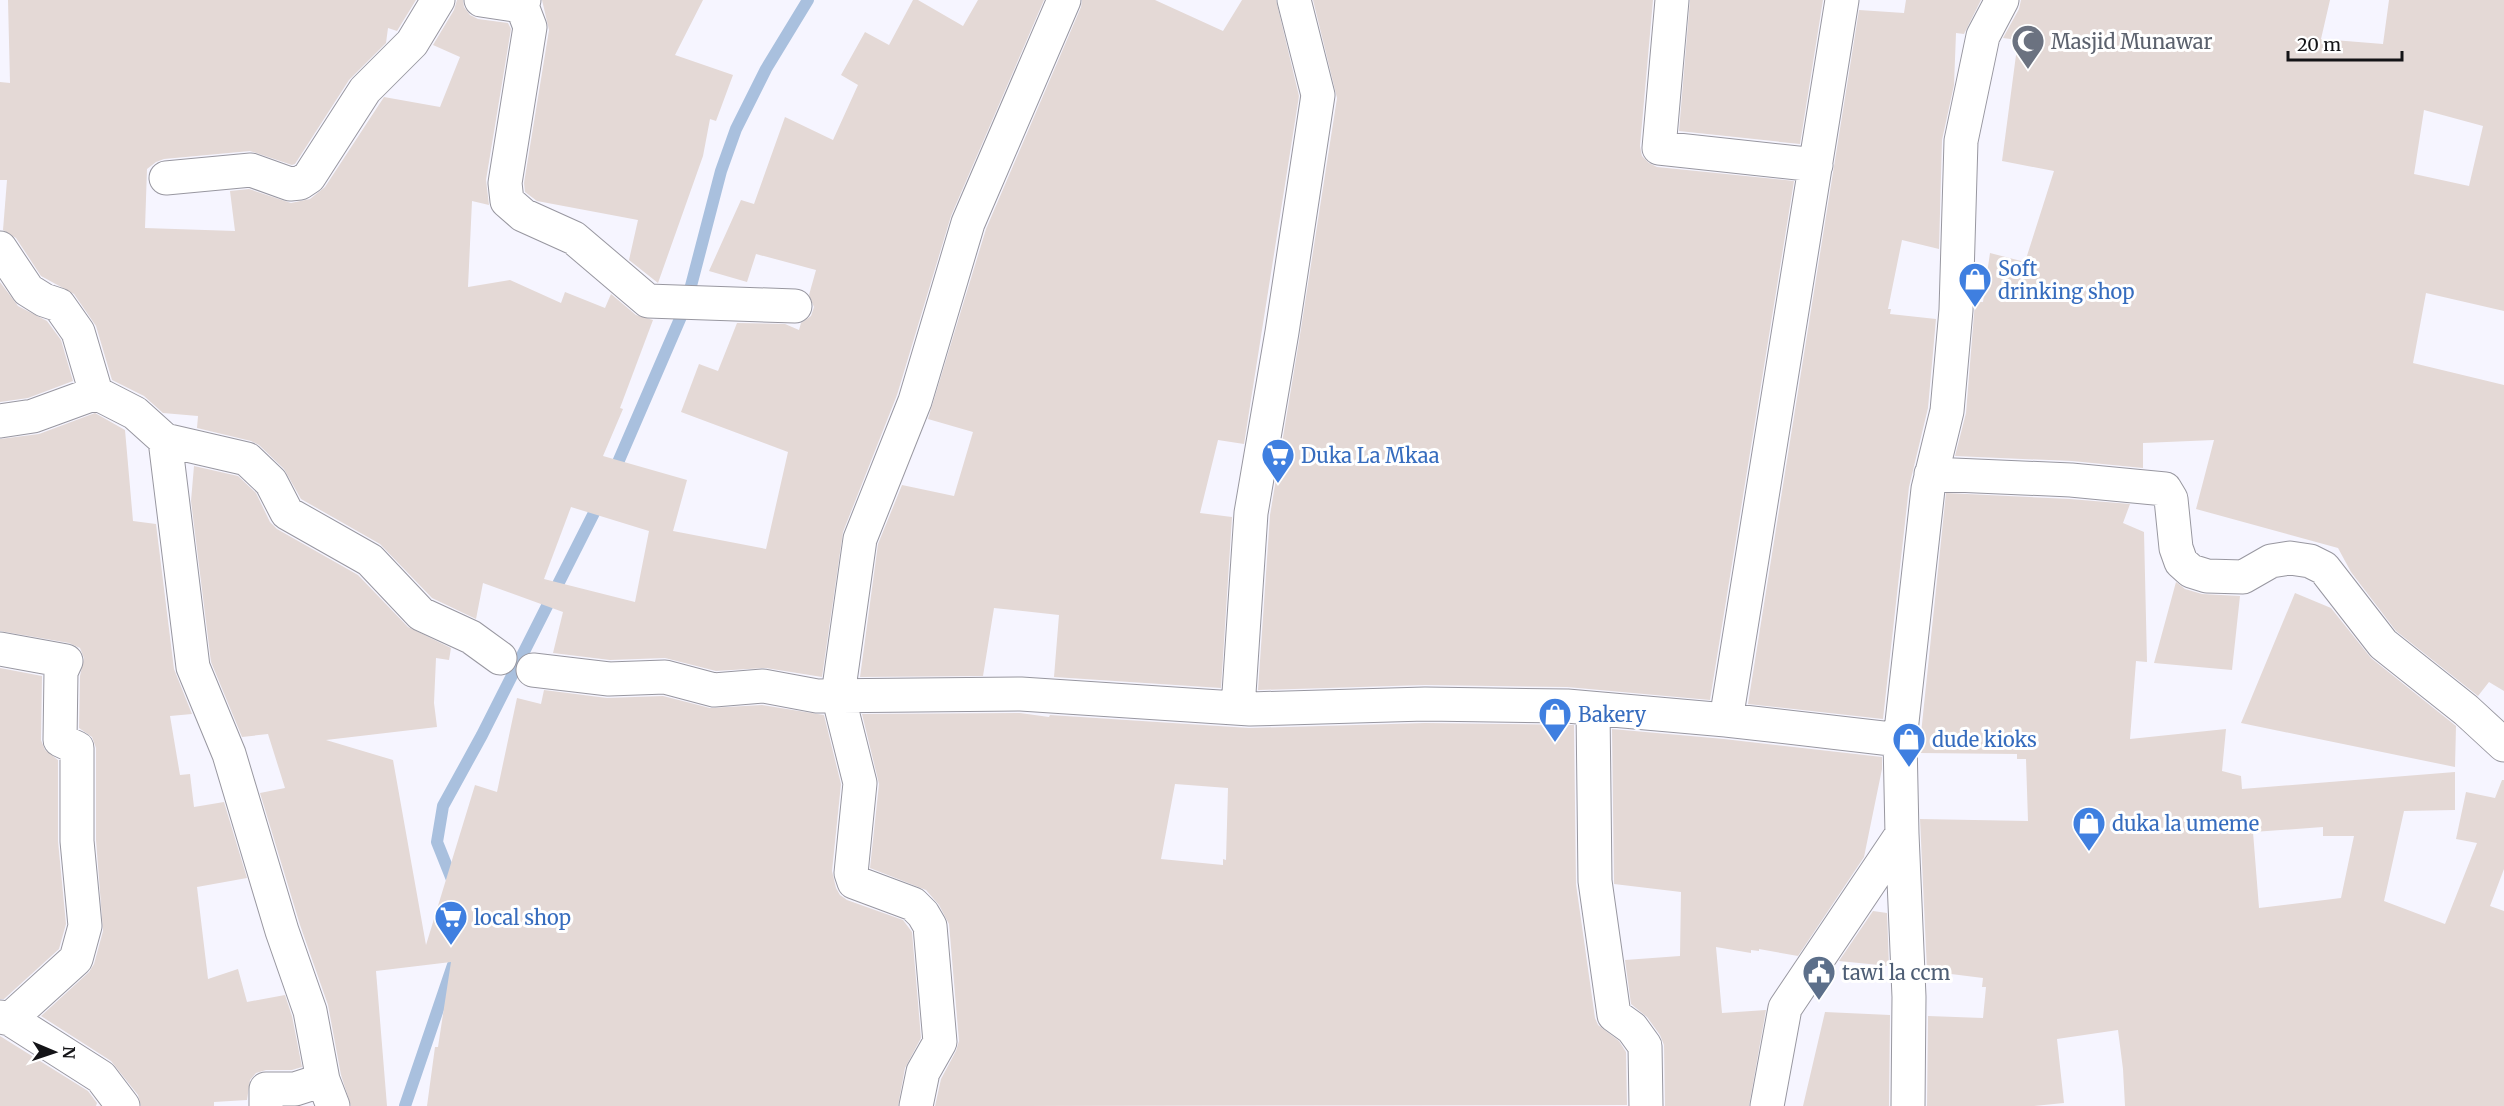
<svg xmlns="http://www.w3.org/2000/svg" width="2504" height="1106" viewBox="0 0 2504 1106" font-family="Merriweather,serif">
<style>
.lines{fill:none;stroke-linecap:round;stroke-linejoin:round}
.stream{stroke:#a9c0de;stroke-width:12}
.building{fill:#e4d9d6;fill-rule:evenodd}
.minor-casing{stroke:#9897a0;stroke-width:35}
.minor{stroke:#fff;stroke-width:33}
.labels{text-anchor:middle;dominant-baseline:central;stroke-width:6;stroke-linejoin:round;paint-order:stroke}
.worship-label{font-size:20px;fill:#5b616d;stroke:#fff;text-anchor:start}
.shop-label{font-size:20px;fill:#366cbe;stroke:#fff;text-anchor:start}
.service-label{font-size:20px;fill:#4e5e75;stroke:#fff;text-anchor:start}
</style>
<rect width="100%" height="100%" fill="#f6f5ff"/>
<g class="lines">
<path class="stream" d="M613 474 686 305 721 171 736 129 766 69 808 0
M453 882 437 842 443 806 482 735 600 501
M405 1106 453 965"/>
</g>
<path class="building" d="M8 0H416L397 31 388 28 386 43 349 80 295 164 292 165 250 151 164 159 156 162 147 169 145 228 235 231 230 191 249 189 291 203 310 199 325 187 384 97 440 107 460 57 433 45 454 10 457 0H463L464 7 470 15 478 19 508 23 511 29 486 180 489 205 472 201 468 287 510 280 561 303 565 292 605 308 611 294 636 315 653 320 620 408 623 409 603 456 687 480 673 531 766 549 788 452 681 412 699 364 718 371 737 323 785 324 799 330 801 323 811 316 814 307 809 295 816 270 756 254 747 282 709 271 741 200 754 204 785 117 833 140 858 85 841 75 865 32 889 45 913 0H918L963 26 978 0H1044L951 216 897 395 843 532 822 677 766 668 716 671 665 658 610 660 553 653 563 612 483 583 476 619 432 598 380 544 301 499 284 469 259 445 251 441 197 428 198 416 163 413 144 396 112 380 96 326 74 294 41 276 16 238 3 230 7 180H0V82L10 83ZM571 507 649 531 635 602 544 579Z
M542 0H703L675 55 733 75 716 121 710 119 703 156 658 283 629 260 638 220 537 201 525 192 524 183 549 30Z
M1082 0H1155L1223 31 1242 0H1276L1299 96 1244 444 1218 440 1200 513 1232 517 1221 688 1054 677 1059 615 994 608 983 676 860 677 878 544 902 485 954 496 973 432 928 419 986 229 1081 7Z
M1313 0H1653L1640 146 1642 156 1649 163 1657 167 1794 181 1710 700 1567 687 1425 685 1258 690 1270 515 1300 335 1337 98Z
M1690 0H1823L1800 144 1679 131Z
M1906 0H1981L1964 34 1956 33 1954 85 1942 140 1939 249 1902 240 1888 309H1891L1890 314 1936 319 1928 408 1909 487 1883 719 1748 704 1859 10 1904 13Z
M2021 0H2330L2321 39 2383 44 2389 0H2504V311L2426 293 2413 363 2504 385V691L2489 682 2478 696 2396 631 2351 572 2338 548 2196 509 2214 440 2143 443V468L2072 461 1955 456 1966 413 1975 302H1983L1990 253 2025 262 2054 171 2002 161 2018 40 2003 38 2019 9ZM2424 110 2483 126 2469 186 2414 174Z
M0 282 18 306 47 321 61 340 73 381 28 398 0 402Z
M95 413 125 430 133 521 156 524 174 669 192 714 170 716 180 775 190 774 194 807 224 802 247 878 197 887 208 979 238 969 247 1002 285 995 292 1016 302 1067 292 1070H266L256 1073 250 1080 247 1100 214 1102V1106H141L138 1095 111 1061 41 1016 89 972 94 964 103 931 96 840V748L92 737 79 728 80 676 84 658 80 648 69 643 0 631V439L39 434Z
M194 466 238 476 256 493 270 522 277 529 358 575 408 627 451 648 449 660 436 658 434 703 437 727 326 740 393 760 426 945 475 785 497 792 517 698 541 704 544 690 607 698 663 696 710 708 762 705 824 715 841 784 832 871 836 888 840 895 847 900 903 920 912 932 921 1038 905 1068 898 1106H427L435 1047H438L451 962 376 971 387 1106H351L341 1075 328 1005 300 925 260 793 285 788 268 734 242 737 211 662 191 501Z
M1946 493 2070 499 2130 504 2123 523 2144 532 2147 662 2136 661 2130 739 2226 729 2222 771 2241 776 2242 789 2455 772V810L2404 811 2384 901 2445 924 2477 843 2456 839 2466 792 2495 798 2502 780H2504V869L2490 906 2504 911V1106H2125L2123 1069 2118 1030 2057 1039 2064 1103 2034 1106H1927L1928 1016 1983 1018 1986 987H1982L1983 978 1927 971 1920 819 2028 821 2026 759H2017V754L1919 753ZM2323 827V836H2354L2341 898 2259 908 2253 832Z
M2176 582 2185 589 2202 594 2240 596 2232 670 2154 663Z
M2295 593 2331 608 2371 658 2456 726 2455 767 2241 723Z
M0 668 42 676 41 740 45 750 58 760V841L66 924 59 949 4 999H0Z
M1020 713 1049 717 1050 715 1249 728 1425 723 1574 725 1576 884 1595 1018 1598 1025 1619 1041 1626 1052 1627 1105 935 1106 941 1079 956 1051 959 1041 949 924 939 905 926 890 870 868 879 784 862 714ZM1175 784 1228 788 1226 860 1223 859V865L1161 859Z
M1612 729 1724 739 1882 757V769L1864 857 1798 956 1759 949V951L1751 950V953L1716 947 1722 1013 1766 1010 1749 1106H1665L1664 1045 1660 1035 1647 1017 1631 1004 1625 960 1680 956 1681 892 1614 884Z
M1873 911 1887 913 1889 966 1839 961Z
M1825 1012 1890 1015 1889 1106H1803Z
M0 1036 88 1091 97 1103 96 1106H0Z"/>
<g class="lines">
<defs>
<path id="minor" d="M481 0 522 6
M524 0 522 6 530 27 505 183 507 201 523 215 574 238 648 301 795 306
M1672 0 1659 148 1816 165
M166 178 251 170 290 184 300 183 309 177 365 90 412 43 438 0
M0 248 28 290 44 300 59 305 78 332 96 393
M0 421 33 416 96 393 135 413 165 440 247 459 271 482 287 513 370 560 421 614 471 637 500 658
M165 440 193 667 229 754 282 931 310 1011 323 1080 295 1089H266V1106
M1931 474 2071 480 2165 489 2171 499 2176 548 2181 562 2191 571 2207 576 2243 577 2271 561 2290 558 2310 561 2324 568 2383 644 2466 710 2504 745
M0 649 66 661 61 672 60 740 77 748V841L85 926 76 959 10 1019
M533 670 609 679 665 677 714 690 763 686 817 696 1021 694 1250 709 1425 704 1567 706 1726 720 1900 740
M1238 708 1251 513 1282 332 1318 95 1294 0
M1593 709 1595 881 1614 1015 1632 1028 1645 1046 1646 1106
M1726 720 1842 0
M1902 834 1909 997 1908 1106
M0 1017 10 1019 101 1077 123 1106
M323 1080 333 1106
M916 1106 923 1072 940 1042 930 926 923 914 913 904 854 882 851 873 860 783 838 695 860 539 915 401 968 223 1064 0
M1767 1106 1785 1008 1902 834 1900 740 1928 489 1947 411 1956 310 1961 141 1983 36 2002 0"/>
</defs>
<use href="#minor" class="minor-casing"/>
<use href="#minor" class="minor"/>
</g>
<defs>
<symbol id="mosque-pin" viewBox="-11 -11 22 30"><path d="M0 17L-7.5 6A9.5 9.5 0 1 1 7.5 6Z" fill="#6b7280" stroke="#fff"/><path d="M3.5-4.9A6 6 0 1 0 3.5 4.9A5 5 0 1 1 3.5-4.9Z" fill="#fff"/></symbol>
<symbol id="shop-pin" viewBox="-11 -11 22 30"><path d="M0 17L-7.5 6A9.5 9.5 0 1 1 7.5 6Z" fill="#3f7fe0" stroke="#fff"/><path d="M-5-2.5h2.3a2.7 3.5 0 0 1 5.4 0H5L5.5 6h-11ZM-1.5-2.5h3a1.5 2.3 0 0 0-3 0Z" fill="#fff"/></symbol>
<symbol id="supermarket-pin" viewBox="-11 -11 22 30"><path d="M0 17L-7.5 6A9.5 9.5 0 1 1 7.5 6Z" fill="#3f7fe0" stroke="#fff"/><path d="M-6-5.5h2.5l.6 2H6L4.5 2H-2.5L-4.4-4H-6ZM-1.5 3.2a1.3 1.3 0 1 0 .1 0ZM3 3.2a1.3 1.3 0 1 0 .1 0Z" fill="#fff"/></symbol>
<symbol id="civic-pin" viewBox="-11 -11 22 30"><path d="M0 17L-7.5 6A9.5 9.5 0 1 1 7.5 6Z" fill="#5c6f8a" stroke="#fff"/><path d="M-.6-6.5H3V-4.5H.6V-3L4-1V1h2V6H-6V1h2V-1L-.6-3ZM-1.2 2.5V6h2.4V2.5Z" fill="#fff"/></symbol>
</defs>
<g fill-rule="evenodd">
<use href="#mosque-pin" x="2009" y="22" width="38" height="52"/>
<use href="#shop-pin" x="1956" y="260" width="38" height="52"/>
<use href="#supermarket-pin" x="1259" y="436" width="38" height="52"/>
<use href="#shop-pin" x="1536" y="695" width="38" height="52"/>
<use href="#shop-pin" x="1890" y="720" width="38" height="52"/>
<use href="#shop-pin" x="2070" y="804" width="38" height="52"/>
<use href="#supermarket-pin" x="432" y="898" width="38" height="52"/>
<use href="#civic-pin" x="1800" y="953" width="38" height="52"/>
</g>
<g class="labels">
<g class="worship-label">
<text x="2051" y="41">Masjid Munawar</text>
</g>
<g class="shop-label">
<text x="1998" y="268">Soft<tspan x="1998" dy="23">drinking shop</tspan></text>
<text x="1301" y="455">Duka La Mkaa</text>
<text x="1578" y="714">Bakery</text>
<text x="1932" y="739">dude kioks</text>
<text x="2112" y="823">duka la umeme</text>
<text x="474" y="917">local shop</text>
</g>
<g class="service-label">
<text x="1842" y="972">tawi la ccm</text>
</g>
</g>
<g transform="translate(54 1052) rotate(92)" stroke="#ffffff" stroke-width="4.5" paint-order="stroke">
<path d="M0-4.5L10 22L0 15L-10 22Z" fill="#141417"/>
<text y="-9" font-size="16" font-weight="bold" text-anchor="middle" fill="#141417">N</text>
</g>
<path d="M2288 51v9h114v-9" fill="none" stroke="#141417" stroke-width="3"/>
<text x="2297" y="51" font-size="18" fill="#141417" stroke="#ffffff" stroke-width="4.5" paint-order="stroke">20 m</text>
</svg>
